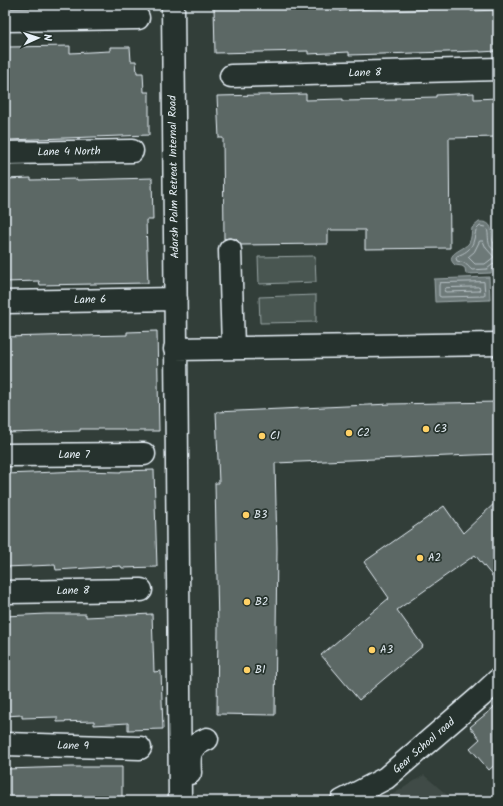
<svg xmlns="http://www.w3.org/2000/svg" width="503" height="806" viewBox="0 0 503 806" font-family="Kalam,sans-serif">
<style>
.built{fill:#3f4b46}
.green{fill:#495651;stroke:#98a4a4}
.water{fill:#6d7978;stroke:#9ea9ab}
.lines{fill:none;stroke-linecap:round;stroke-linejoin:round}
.shore{stroke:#b7c1c5;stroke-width:1}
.building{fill:#5c6865;stroke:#e8f1f8}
.minor-casing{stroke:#e8f1f8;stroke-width:25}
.major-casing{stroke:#e8f1f8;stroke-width:25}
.minor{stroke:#26332d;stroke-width:22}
.major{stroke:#26332d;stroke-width:22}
.poi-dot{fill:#ffd166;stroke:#26332d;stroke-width:1.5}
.labels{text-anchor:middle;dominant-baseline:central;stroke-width:3.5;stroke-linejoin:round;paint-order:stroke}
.street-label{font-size:11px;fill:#e8f1f8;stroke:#26332d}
.poi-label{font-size:11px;fill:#e8f1f8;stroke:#26332d;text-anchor:start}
</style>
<rect width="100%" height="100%" fill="#323e39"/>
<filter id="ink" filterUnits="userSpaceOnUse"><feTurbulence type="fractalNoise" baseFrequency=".025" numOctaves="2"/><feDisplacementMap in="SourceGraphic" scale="8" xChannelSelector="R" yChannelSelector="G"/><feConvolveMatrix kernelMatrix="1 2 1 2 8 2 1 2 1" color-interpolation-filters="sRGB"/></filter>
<g filter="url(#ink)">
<path class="built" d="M424 775 454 801H382Z"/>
<path class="green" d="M315 256 316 282 259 284 258 257Z
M316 295V322L260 323 259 297Z"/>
<path class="water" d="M479 222C500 221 485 240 498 247V267L493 268 491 273 466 274 465 268 462 266 455 265C443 254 464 250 469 243 472 238 471 233 472 228Z
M489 277 490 300 435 302 434 279Z"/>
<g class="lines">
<path class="shore" d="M480 241H483L486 248 494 257 485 264H475L468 257 474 252Z
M498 251C485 249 490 237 487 229L485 227 480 226 476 230C473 244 473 250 457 256L456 258 457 261C467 263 465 264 472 270L487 269 492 265 498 263
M484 282 485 294 484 296 441 297 439 296V285L440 283Z
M478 287 480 288 479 291 446 292 444 291 446 288Z"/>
</g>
<path class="building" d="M273 5H303L304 8 340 7V11L384 8V11L471 8V11L498 10V51L480 52V51L349 55V52L308 54V51L215 53 214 7Z
M70 46V53L110 51V47H130L131 61H136L137 73H143L144 92H149V135L9 140 7 47Z
M474 93V99L498 98V137L449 138 450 248 365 249V230H328V244L241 245 236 239 229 238 224 239 223 138H219L217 96 306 94V100L343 99V101L395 100V98L436 97V95Z
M31 178V180L77 179V180L152 178 153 220H146L148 283 40 285 39 281 5 282V179Z
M157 331 159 431H125L124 429H80V431L5 433V337L82 335V336L127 335V332Z
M498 402V454L275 463 277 548 275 715 217 714 218 627 215 483H219L216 412 390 404Z
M154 470 157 567 122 568 121 566 56 570 55 565 5 567V474L82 471 121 472V471Z
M498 500V583L475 555 397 610 423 646 359 700 321 655 389 598 364 562 444 506 463 533Z
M46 614H86V617L152 614 154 672 161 671 163 729 128 730V723L94 725V721L57 722V717L22 718V715L5 716V616Z
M498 704V762L489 770 470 748 480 739 470 727Z
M72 767H122V801H5V769Z"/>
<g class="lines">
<defs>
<path id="minor" d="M173 5 180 801
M5 20 138 18
M231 76 498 69
M5 153 132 151
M230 250 233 347
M5 302 176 299
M175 349 498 344
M5 455 144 454
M5 592 141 590
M5 744 140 748
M190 773C189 755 188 747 207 739"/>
<path id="major" d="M342 801 386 778 481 696 498 680"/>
</defs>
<use href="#minor" class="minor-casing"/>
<use href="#major" class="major-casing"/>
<use href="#minor" class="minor"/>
<use href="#major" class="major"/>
</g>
</g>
<g class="poi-dot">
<circle cx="426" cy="429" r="4"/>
<circle cx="349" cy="433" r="4"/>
<circle cx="262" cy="436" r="4"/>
<circle cx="246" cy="515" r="4"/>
<circle cx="420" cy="558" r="4"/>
<circle cx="247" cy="602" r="4"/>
<circle cx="372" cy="650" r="4"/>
<circle cx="247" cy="670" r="4"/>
</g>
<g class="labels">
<g class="street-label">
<text transform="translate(365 73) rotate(-2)">Lane 8</text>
<text transform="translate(69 152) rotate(-1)">Lane 4 North</text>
<text transform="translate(174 177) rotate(-91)">Adarsh Palm Retreat Internal Road</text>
<text transform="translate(90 300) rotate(-1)">Lane 6</text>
<text x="74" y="455">Lane 7</text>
<text transform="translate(73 591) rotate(-1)">Lane 8</text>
<text transform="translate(73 746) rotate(1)">Lane 9</text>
<text transform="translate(424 746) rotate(-41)">Gear School road</text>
</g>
<g class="poi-label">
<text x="434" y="429">C3</text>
<text x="357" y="433">C2</text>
<text x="270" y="436">C1</text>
<text x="254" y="515">B3</text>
<text x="428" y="558">A2</text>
<text x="255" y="602">B2</text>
<text x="380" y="650">A3</text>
<text x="255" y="670">B1</text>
</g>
</g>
<rect width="503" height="806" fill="none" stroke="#26332d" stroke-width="20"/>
<rect x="10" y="10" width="483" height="786" fill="none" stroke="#e8f1f8" stroke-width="1.5" filter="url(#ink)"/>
<g transform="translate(38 38) rotate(87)" stroke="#26332d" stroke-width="3" paint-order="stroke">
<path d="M0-3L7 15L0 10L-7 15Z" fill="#e8f1f8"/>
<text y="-6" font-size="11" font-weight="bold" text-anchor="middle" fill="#e8f1f8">N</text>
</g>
</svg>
